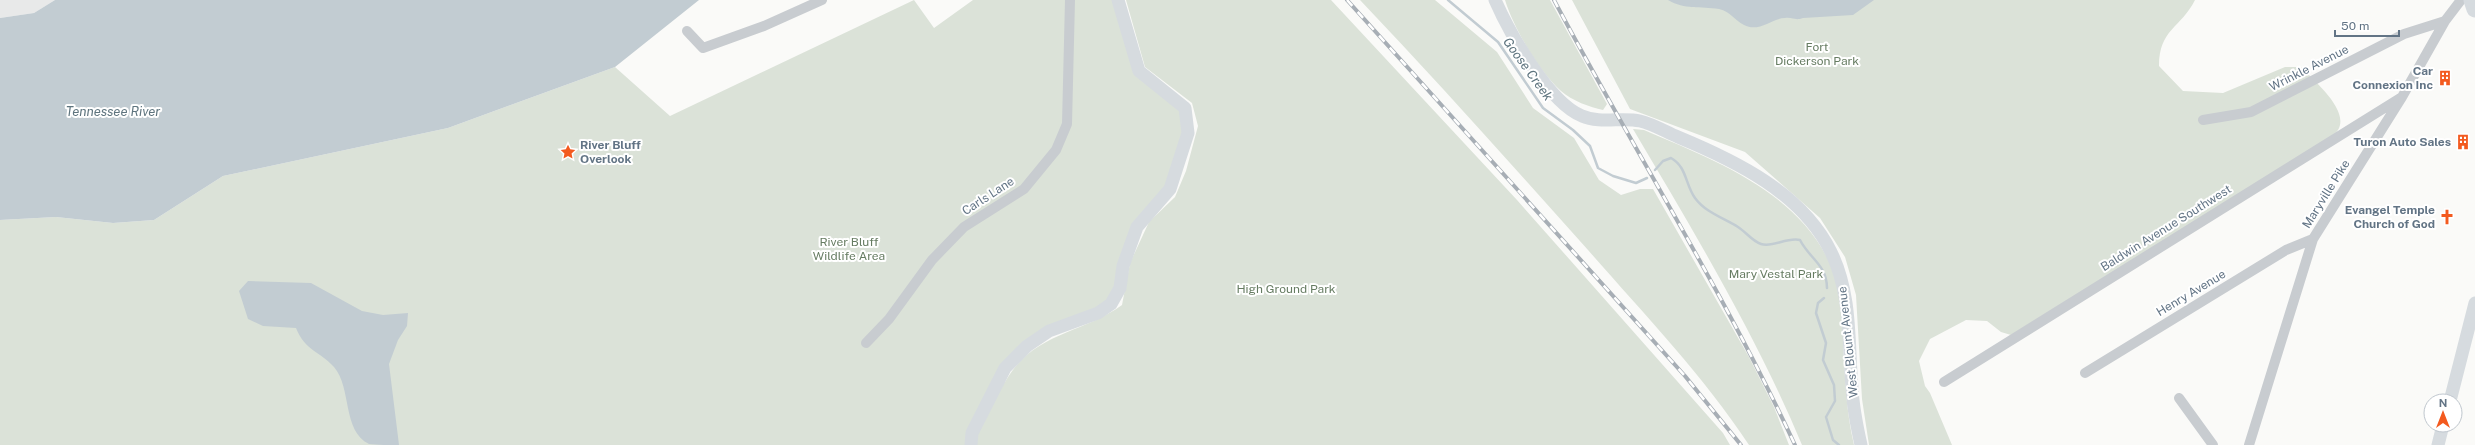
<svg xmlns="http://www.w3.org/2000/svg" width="2475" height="445" viewBox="0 0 2475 445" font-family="'Public Sans',sans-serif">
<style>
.built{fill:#e8e9e9}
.green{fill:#dbe2d8}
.water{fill:#c2ccd2}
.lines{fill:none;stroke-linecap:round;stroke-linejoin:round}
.stream{stroke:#c2ccd2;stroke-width:2.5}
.street{stroke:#c8ccd0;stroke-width:10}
.secondary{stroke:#d6dbdf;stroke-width:13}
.highway{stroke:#d6dbdf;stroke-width:17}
.rail-casing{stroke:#a7aeb5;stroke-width:4}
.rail{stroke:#fff;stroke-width:2.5;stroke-dasharray:8;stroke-linecap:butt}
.labels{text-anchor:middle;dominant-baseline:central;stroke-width:4;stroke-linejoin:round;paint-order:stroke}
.park-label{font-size:12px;fill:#667c62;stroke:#fff}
.street-label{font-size:12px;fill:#627485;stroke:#fff}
.poi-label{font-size:12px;font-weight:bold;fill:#627485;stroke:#fff;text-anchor:end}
.water-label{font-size:13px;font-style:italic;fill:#5e747e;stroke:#fff}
</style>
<rect width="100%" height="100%" fill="#fafaf8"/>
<path class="built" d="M0 0H55L34 13 0 18Z"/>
<path class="green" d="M914 0 934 28 973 0H1118L1139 71 1185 108 1188 124 1170 189 1150 210 1111 304 1049 331 998 383 1005 382C1033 332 1080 335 1122 305L1130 263 1149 222 1175 197 1186 171 1198 126 1192 103 1145 67 1126 0H1331L1517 200 1723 433 1730 445H0V220L56 217 113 223 154 220 223 176 448 128 615 67 670 116Z
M1360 0H1435L1497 52 1533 108 1574 138 1599 180 1621 195 1640 189H1653L1749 357 1774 407 1789 445H1749C1703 375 1643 313 1588 250 1513 166 1438 82 1360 0Z
M1505 0H1550L1607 104 1603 110C1590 107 1572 101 1561 91 1539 71 1514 29 1505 0Z
M1572 0H2195C2181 28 2159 29 2159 66L2183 91 2223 93 2285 67H2301C2314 81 2350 110 2338 130 2334 136 2324 141 2318 145L2011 335 2001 332 1987 321 1966 320 1930 339 1919 361 1925 386 1930 393 1952 445H1869L1862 399 1856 295 1845 257 1820 218 1745 152 1630 109Z
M1633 129 1644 130C1726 165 1822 201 1842 300 1844 313 1843 329 1843 343 1845 377 1846 412 1854 445H1802C1756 335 1694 232 1633 129Z"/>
<path class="water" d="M55 0H699L615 67 448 128 223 176 154 220 113 223 56 217 0 220V18L34 13Z
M1668 0H1874L1853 15 1803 18C1795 21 1793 17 1785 18 1772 18 1759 33 1744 25 1734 20 1731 12 1719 9 1700 6 1685 10 1668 0Z
M248 281 311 283 362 311 383 315 408 313 407 326 398 340 389 364 399 445C391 445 376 445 369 444 342 431 352 388 334 367 320 351 305 351 296 328L263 326 248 319 239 291Z"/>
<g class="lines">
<path class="stream" d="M1448 0 1498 42 1543 108 1573 130 1590 146 1598 168 1613 176 1636 183 1647 178
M1655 170 1663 161 1671 158C1687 167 1685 184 1695 198 1706 213 1724 218 1738 227 1746 232 1752 241 1761 244 1773 248 1786 237 1800 240 1809 258 1827 265 1827 288
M1824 298 1818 303 1816 313 1826 343 1823 360 1834 385 1835 401 1826 417 1833 440 1839 445"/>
<path class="street" d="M687 31 703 48 764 26 822 0
M2203 120 2251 112 2404 34 2445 21
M866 343 889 319 932 260 964 227 1024 189 1056 150 1067 124 1070 0
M2085 373 2286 250 2313 239
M1944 382 2402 97
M2179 398 2213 445
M2249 445 2313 239 2402 97 2445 21 2461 0"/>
<path class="secondary" d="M1495 0C1509 32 1549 103 1582 116 1600 124 1622 117 1640 121 1653 124 1666 132 1678 137 1736 161 1802 193 1831 252 1852 295 1848 342 1852 388 1853 407 1857 427 1861 445
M2450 401 2475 303
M971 445 972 433 1005 368 1027 346 1049 331 1098 313 1111 304 1120 288 1123 266 1137 227 1170 189 1188 133 1185 108 1139 71 1118 0
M2438 445 2443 425"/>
<path class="highway" d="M2472 0 2475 9"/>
<defs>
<path id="rail" d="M1347 0 1685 376 1741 445
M1554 0C1633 149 1724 292 1795 445"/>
</defs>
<use href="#rail" class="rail-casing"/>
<use href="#rail" class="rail"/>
</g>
<defs>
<symbol id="building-bare" viewBox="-9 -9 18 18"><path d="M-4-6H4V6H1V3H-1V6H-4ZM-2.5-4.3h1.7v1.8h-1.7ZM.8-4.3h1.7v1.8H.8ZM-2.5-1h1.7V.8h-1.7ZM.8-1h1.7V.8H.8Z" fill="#f35a1f" stroke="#fff" stroke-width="2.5" paint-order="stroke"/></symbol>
<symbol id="sight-bare" viewBox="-9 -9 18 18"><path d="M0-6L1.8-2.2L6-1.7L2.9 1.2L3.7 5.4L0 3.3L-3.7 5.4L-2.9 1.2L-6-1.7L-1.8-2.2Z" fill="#f35a1f" stroke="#fff" stroke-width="2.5" paint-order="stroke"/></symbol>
<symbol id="church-bare" viewBox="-9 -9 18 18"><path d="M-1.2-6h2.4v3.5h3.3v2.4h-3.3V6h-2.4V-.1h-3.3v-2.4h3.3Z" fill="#f35a1f" stroke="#fff" stroke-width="2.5" paint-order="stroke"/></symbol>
</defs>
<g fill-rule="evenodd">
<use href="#building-bare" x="2434" y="67" width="22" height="22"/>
<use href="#building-bare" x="2452" y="131" width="22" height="22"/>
<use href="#sight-bare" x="557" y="141" width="22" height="22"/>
<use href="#church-bare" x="2436" y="206" width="22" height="22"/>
</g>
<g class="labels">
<g class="park-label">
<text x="1817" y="47">Fort<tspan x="1817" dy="14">Dickerson Park</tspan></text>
<text x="849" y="242">River Bluff<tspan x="849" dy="14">Wildlife Area</tspan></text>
<text x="1776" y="274">Mary Vestal Park</text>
<text x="1286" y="289">High Ground Park</text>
</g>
<g class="street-label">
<text transform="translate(2309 68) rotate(-27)">Wrinkle Avenue</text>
<text transform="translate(2326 194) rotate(-58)">Maryville Pike</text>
<text transform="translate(988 196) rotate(-33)">Carls Lane</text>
<text transform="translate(2166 228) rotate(-32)">Baldwin Avenue Southwest</text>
<text transform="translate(2191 293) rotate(-31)">Henry Avenue</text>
<text transform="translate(1848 342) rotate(-96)">West Blount Avenue</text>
</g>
<g class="poi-label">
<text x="2433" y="71">Car<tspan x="2433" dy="14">Connexion Inc</tspan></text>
<text x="2451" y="142">Turon Auto Sales</text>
<text x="580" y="145" text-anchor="start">River Bluff<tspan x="580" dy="14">Overlook</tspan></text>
<text x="2435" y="210">Evangel Temple<tspan x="2435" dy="14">Church of God</tspan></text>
</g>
<g class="water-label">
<text transform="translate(1528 69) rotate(54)">Goose Creek</text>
<text x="113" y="111">Tennessee River</text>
</g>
</g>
<g transform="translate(2443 413)"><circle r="19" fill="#ffffff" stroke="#c0c7ce"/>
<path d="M0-3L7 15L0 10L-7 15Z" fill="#f35a1f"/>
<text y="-6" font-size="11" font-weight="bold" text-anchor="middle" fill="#627485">N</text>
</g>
<path d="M2335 30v6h64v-6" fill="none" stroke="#627485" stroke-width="2"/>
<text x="2341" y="30" font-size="12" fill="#627485" stroke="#ffffff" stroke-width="3" paint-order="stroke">50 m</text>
</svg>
